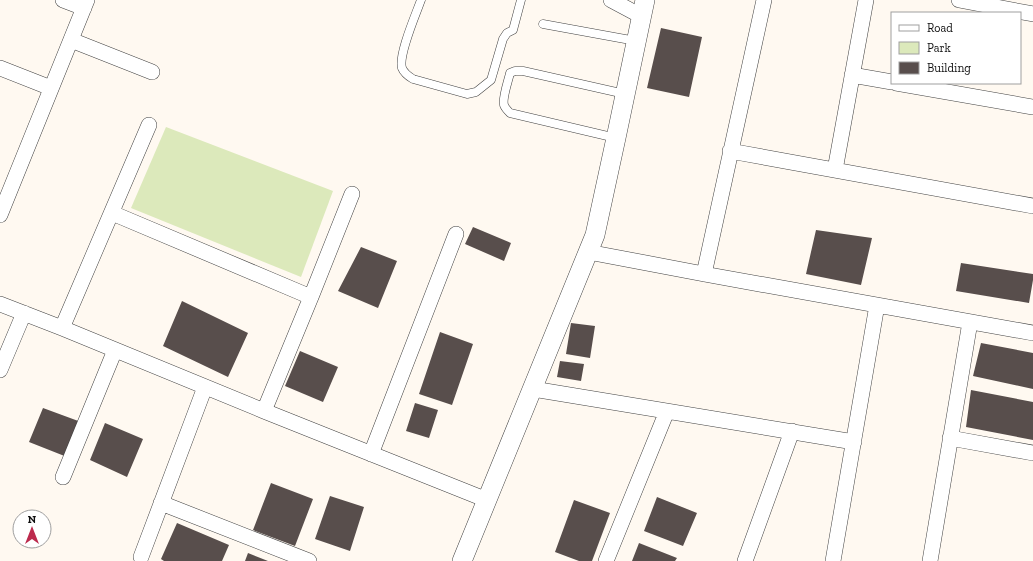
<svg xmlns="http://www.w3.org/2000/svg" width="1033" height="561" viewBox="0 0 1033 561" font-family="'Zilla Slab',serif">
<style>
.green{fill:#dce9bb}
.building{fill:#584e4c}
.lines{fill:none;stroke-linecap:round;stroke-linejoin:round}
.service-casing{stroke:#424242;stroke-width:9}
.minor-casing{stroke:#424242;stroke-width:16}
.tertiary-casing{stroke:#424242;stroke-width:20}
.service{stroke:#fff;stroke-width:8}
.minor{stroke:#fff;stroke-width:15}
.tertiary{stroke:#fff;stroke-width:19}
</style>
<rect width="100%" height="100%" fill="#fff9f1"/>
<path class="green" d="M166 127 333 191 301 277 131 208Z"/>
<path class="building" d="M661 28 702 37 689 97 647 88Z
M473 227 511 243 504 261 465 244Z
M816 230 872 238 861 285 806 274Z
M361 247 397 261 378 308 338 291Z
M961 263 1033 274V280L1029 303 956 291Z
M182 301 248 333 228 377 163 346Z
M571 323 595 326 590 358 566 354Z
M440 332 473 344 452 405 419 394Z
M981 343 1033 353V389L973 376Z
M300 351 338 367 323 402 285 386Z
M560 361 584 364 581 381 557 377Z
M971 390 1033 402V440L966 427Z
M415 403 438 410 429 438 406 431Z
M43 408 81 422 67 457 29 442Z
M105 423 143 439 127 477 90 460Z
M271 483 313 499 295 546 253 530Z
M330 496 364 507 350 551 315 539Z
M657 497 697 513 683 546 644 531Z
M574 500 610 513 592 561H579L555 552Z
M177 523 229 545 222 561H164L161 559Z
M639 543 677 558 675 561H632Z
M248 553 268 561H245Z"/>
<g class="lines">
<defs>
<path id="service" d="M421 0C416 14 398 55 402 68 404 73 408 76 413 79L467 94 476 92 491 80 503 39 507 33 513 30 521 0
M543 24 636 41
M616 138 510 113C508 111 505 108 504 105 502 98 508 82 510 73L515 71H523L625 94"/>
<path id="minor" d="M63 0 84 8
M611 0 641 16
M959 0 1033 14
M71 40 152 72
M0 68 51 88
M852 75 892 82
M896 83 1033 107
M730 151 1033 206
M835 170 866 0
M112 213 311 297 264 411
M0 215 87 0
M588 252 704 274 1033 333
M704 274 764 0
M311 297 352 194
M0 304 62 328 264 411 487 500
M62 328 149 125
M0 370 24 313
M533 389 854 442
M950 438 1033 453
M371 454 456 234
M63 477 115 350
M161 503 309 561
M141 557 205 387
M606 561 667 411
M745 561 792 431
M833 561 877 305
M930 561 970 322"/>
<path id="tertiary" d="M462 561 595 235 616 138 645 0"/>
</defs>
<use href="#service" class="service-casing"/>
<use href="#minor" class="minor-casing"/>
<use href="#tertiary" class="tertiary-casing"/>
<use href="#service" class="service"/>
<use href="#minor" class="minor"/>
<use href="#tertiary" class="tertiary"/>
</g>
<rect x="891" y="12" width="130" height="72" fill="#ffffff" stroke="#9f9f9f"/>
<rect x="899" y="25" width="20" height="6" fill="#ffffff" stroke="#9f9f9f"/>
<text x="927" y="32" font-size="12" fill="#0f0f0f">Road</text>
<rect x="899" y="42" width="20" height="12" fill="#dce9bb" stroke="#9f9f9f"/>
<text x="927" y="52" font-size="12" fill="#0f0f0f">Park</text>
<rect x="899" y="62" width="20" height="12" fill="#584e4c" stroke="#9f9f9f"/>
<text x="927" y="72" font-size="12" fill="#0f0f0f">Building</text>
<g transform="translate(32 529)"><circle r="19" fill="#ffffff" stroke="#9f9f9f"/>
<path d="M0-3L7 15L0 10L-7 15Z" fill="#bc2a4d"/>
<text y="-6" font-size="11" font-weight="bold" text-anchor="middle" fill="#0f0f0f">N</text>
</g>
</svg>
